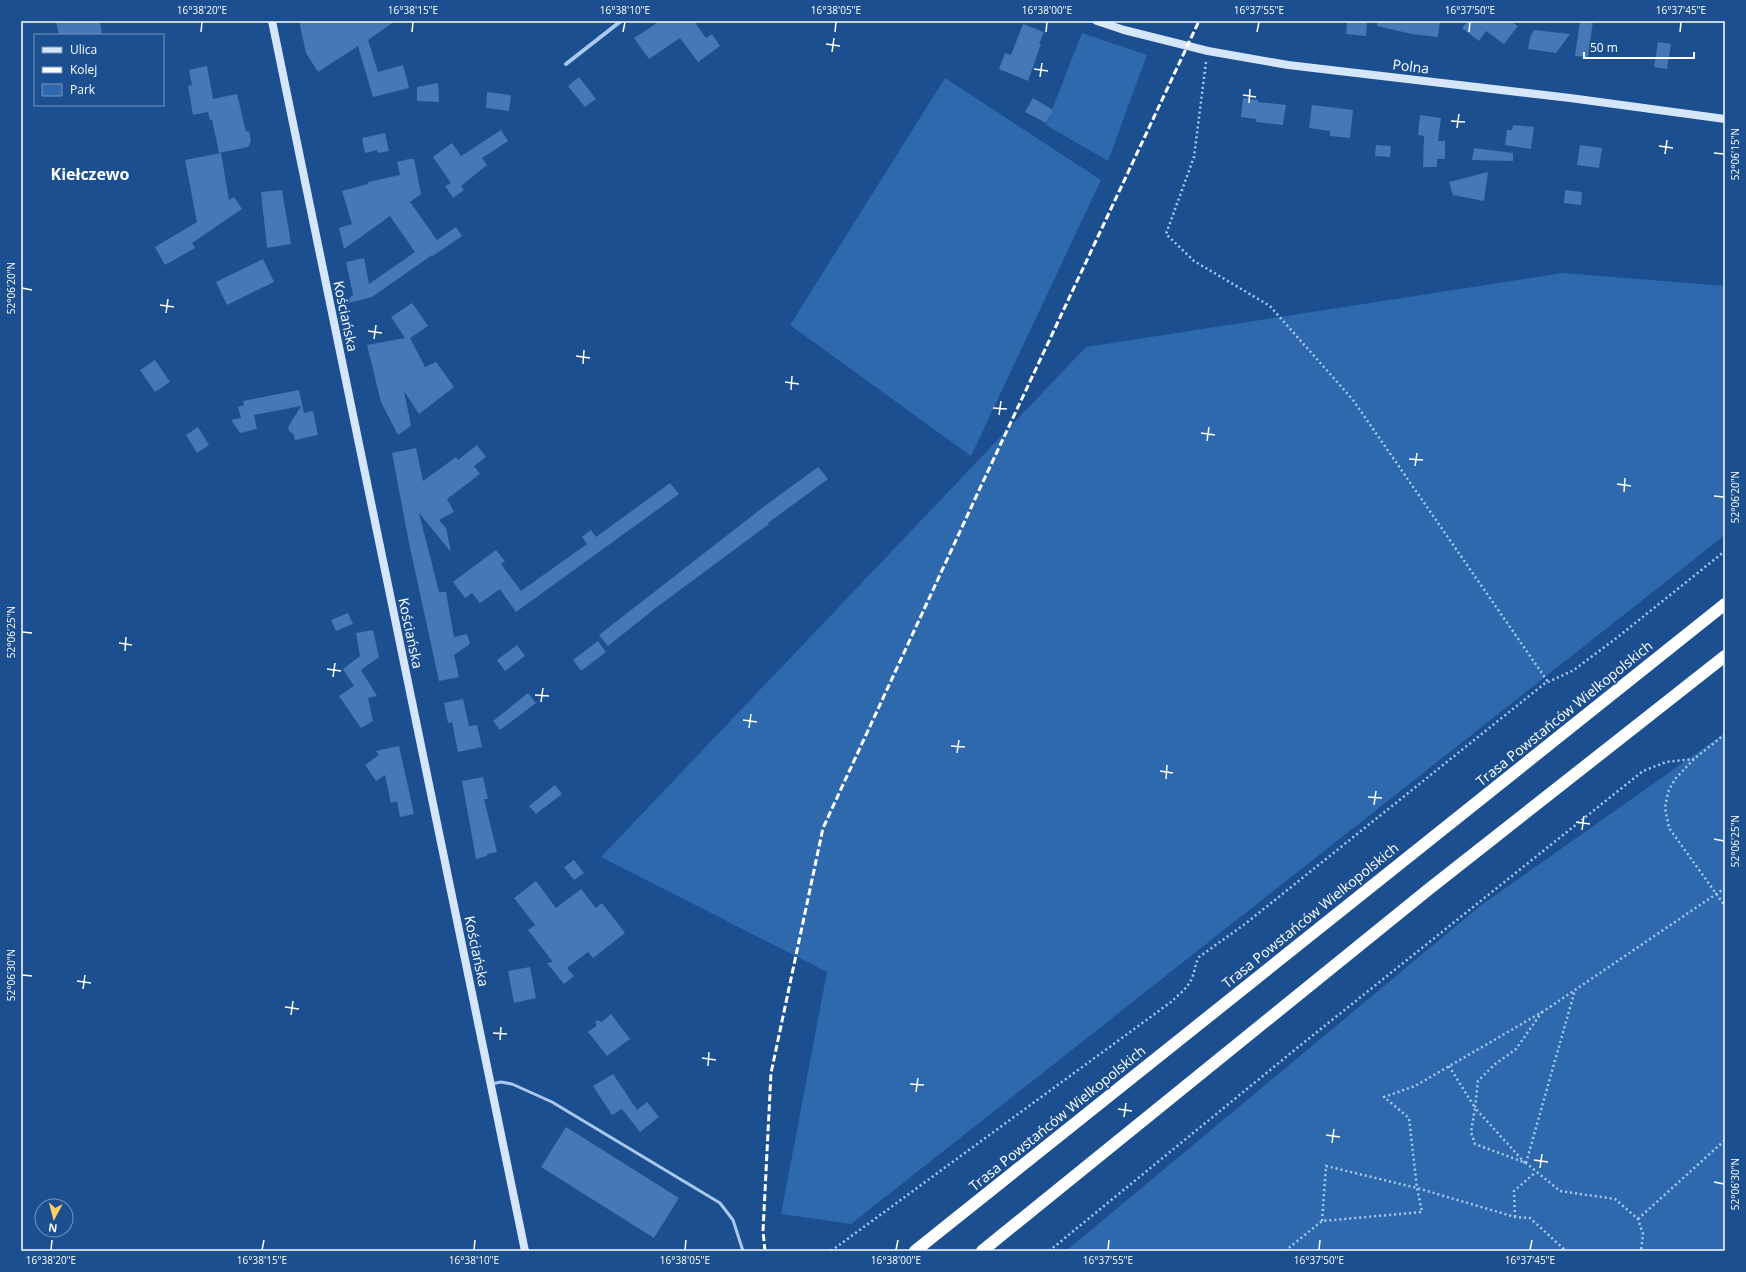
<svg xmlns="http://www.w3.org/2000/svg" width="1746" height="1272" viewBox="0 0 1746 1272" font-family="'Open Sans',sans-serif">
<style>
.green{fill:#2e69ad}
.building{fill:#4478b7}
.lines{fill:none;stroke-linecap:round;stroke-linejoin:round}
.path{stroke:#a9c9ee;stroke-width:2.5;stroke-dasharray:2 3;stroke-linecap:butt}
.lane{stroke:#a9c9ee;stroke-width:3}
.street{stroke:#a9c9ee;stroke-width:4}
.secondary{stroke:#d6e6fa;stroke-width:8}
.highway{stroke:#fff;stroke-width:12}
.rail{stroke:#fff;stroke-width:3;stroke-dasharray:7 3;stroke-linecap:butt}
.ticks{fill:none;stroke:#fff;stroke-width:1.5}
.labels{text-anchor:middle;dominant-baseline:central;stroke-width:3;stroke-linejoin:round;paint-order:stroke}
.street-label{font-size:14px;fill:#fff;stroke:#1b4f8f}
.quarter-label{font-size:16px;font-weight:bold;fill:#fff;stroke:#1b4f8f}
.neatline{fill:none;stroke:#fff;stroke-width:1.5}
.ticks-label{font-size:10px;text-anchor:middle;fill:#fff}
</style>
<rect width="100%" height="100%" fill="#1b4f8f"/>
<path class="green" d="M1082 33 1147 55 1108 161 1046 125Z
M945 78 1101 180 971 456 790 325Z
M1563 273 1725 286V535L851 1224 781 1214 827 972 601 857 1086 347Z
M1725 733V1251H1066L1480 906Z"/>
<path class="building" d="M56 21H100L102 35H59Z
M299 21H395L368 40 378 72 403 65 409 88 373 97 358 46 318 72 306 53Z
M660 21H694L706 38 712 34 720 46 698 62 680 38 649 59 634 38Z
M1347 21H1367L1366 36 1346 34Z
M1377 21H1440L1438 37 1412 34 1377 26Z
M1468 21H1510L1518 26 1504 44 1486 31 1479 41 1462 28Z
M1580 21H1593L1588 57 1575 56Z
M1023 24 1044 32 1039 44H1041L1028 81 999 69 1005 53 1011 55Z
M1534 30 1570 34 1556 53 1528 49 1530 38Z
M1658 42 1671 44 1667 69 1654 67Z
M207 66 213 99 237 94 246 132 249 131 251 142 248 147 219 153 212 120H210L208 112 193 115 188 86 192 85 189 70Z
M579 77 596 99 585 107 568 86Z
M438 83 439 102 417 101V87Z
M487 92 511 95 509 111 486 108Z
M1033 98 1053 110 1046 123 1025 112Z
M1243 98 1258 100V102L1286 105 1283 125 1256 122V119L1241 117Z
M1312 105 1353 110 1350 138 1330 136V131L1309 128Z
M1420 115 1441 118 1438 141H1445V159H1437V167H1423L1424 136 1418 135Z
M1513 125 1534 127 1531 149 1505 145 1507 130H1512Z
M501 130 508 141 482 158 487 165 461 186 464 190 453 198 445 186 451 183 433 157 452 143 461 156Z
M385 133 389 151 378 153 377 150 365 153 362 138Z
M1376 145 1391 146 1390 157 1375 156Z
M1580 145 1602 148 1599 168 1577 165Z
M1474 148 1513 153V161L1472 160Z
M221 153 229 200 234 197 242 209 192 243 195 248 165 265 155 247 197 222 185 160Z
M409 159H414L421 194 410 202 437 240 456 227 462 236 433 256 432 255 372 297 341 305 353 295 346 262 364 258 369 284 415 252 390 216 344 249 339 228 352 224 342 191 368 184V182L400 175 397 162Z
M1488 172 1484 201 1453 195 1449 182Z
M282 190 291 244 267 248 261 192Z
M1565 190 1582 192 1581 205 1564 203Z
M263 259 274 282 227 305 216 282Z
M412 303 428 326 410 338 425 367 436 362 454 387 419 414 404 391 411 426 398 435 381 402 367 345 405 338 391 317Z
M155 360 170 382 155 392 140 370Z
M299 390 304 413 313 411 318 435 295 440 293 434 289 431 288 427 301 406 254 415 257 429 240 433 231 420 241 418 238 407 244 405 243 401Z
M198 427 209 445 197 453 186 435Z
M477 445 486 457 474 466 480 474 447 499 454 512 439 520 446 528 451 552 419 513 439 592H446L454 637 467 634 470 644 454 655 459 677 439 681 409 543 392 453 416 448 423 481 456 457 458 460Z
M818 467 828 479 768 523 769 524 657 607 608 646 599 635 766 505Z
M670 483 679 494 516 612 500 589 480 603 472 593 465 598 453 582 496 550 505 561 501 564 521 591 587 544 582 537 591 530 596 537Z
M348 613 353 624 336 631 331 620Z
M373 630 379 657 361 670 377 696 368 698 373 721 361 728 339 696 354 686 343 669 360 656 356 633Z
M598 641 606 652 581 671 573 660Z
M517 645 525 656 505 671 497 660Z
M528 693 536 703 500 730 493 721Z
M463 699 469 726 477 725 482 747 458 752 452 722 448 723 444 703Z
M399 746 414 814 400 817 397 801 391 803 385 775 376 781 365 765 379 755 376 751Z
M483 777 488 799H484L497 852 487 854V856L476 859 462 781Z
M555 785 562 794 536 814 529 806Z
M574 860 584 873 574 880 564 867Z
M536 881 556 908 581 889 596 908 602 903 625 933 593 958 588 952 567 968 574 976 564 984 547 963 553 962 528 930 535 925 514 898Z
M530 967 536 998 514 1003 508 971Z
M611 1014 630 1039 607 1056 588 1032 596 1026V1020L602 1022Z
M613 1074 637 1110 647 1102 659 1117 640 1132 622 1109 612 1115 593 1086Z
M566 1127 679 1198 654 1238 541 1167Z"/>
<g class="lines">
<path class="path" d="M1206 62 1194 157 1166 234 1194 261 1270 306 1353 400 1548 682
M1725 734 1694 759 1675 779 1668 792 1665 808 1669 828 1725 906
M1449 1066 1475 1108 1471 1132 1475 1144 1526 1163 1560 1191 1615 1199 1638 1219 1643 1234 1641 1251
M1525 1163 1475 1108 1478 1081 1494 1065 1516 1049 1542 1012
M1526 1163 1575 990
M1515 1217 1514 1191 1536 1172
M1638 1219 1725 1140
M1322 1221 1326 1166 1417 1188 1515 1217 1530 1218 1566 1251
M831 1251 1171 1002C1178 995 1188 988 1192 978 1195 971 1195 964 1199 957L1245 924 1544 684 1574 670 1614 640 1725 551
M1049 1251 1297 1048 1643 771 1666 762 1694 759
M1285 1251 1322 1221 1422 1212 1417 1188 1409 1118 1384 1097 1415 1086 1544 1011 1725 888"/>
<path class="lane" d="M491 1084 501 1082 512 1084 552 1102 720 1203 733 1220 743 1251"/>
<path class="street" d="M566 64 621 21"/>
<path class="secondary" d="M272 21 525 1251
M1097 21 1124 30 1208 51 1288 65 1570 98 1725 119"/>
<path class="highway" d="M915 1251 1725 604
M982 1251 1429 889 1725 656"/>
<path class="rail" d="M765 1251 763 1231 771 1073 823 828 981 486 1199 21"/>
</g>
<path class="ticks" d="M201 32 202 22M412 32 413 22M623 32 625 22M835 32 836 22M1046 32 1047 22M1257 32 1259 22M1469 32 1470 22M1680 32 1681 22M826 44 840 46M832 52 834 38M1034 69 1048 71M1040 77 1042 63M1243 95 1256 97M1249 103 1250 89M1451 121 1465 122M1457 128 1459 114M1659 146 1673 148M1714 153 1724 154M1665 154 1667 140M22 288 32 290M160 305 174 307M166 313 168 299M368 331 382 333M374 339 376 325M576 356 590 358M583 364 584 350M785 382 799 384M791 390 792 376M993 408 1007 409M999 415 1001 401M1201 433 1215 435M1207 441 1209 427M1409 459 1423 460M1415 466 1417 453M1617 484 1631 486M1624 492 1625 478M1714 496 1724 497M22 632 32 633M119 643 132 645M125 651 126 637M327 669 341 671M333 677 335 663M535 695 549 696M541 702 543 688M743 720 757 722M749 728 751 714M951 746 965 747M957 753 959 740M1160 771 1173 773M1166 779 1167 765M1368 797 1382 798M1374 805 1376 791M1576 822 1590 824M1582 830 1584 816M1714 839 1724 841M22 975 32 976M77 981 91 983M83 989 85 975M285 1007 299 1009M291 1015 293 1001M493 1033 507 1034M500 1040 501 1027M702 1058 716 1060M708 1066 709 1052M910 1084 924 1085M916 1092 918 1078M1118 1109 1132 1111M1124 1117 1126 1103M1326 1135 1340 1137M1332 1143 1334 1129M1534 1160 1548 1162M1540 1168 1542 1154M1714 1182 1724 1184M51 1250 52 1240M262 1250 264 1240M474 1250 475 1240M685 1250 686 1240M896 1250 898 1240M1108 1250 1109 1240M1319 1250 1320 1240M1530 1250 1532 1240"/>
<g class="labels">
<g class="street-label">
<text transform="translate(1411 66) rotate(7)">Polna</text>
<text transform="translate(346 316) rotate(78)">Kościańska</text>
<text transform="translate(411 633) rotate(78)">Kościańska</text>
<text transform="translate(1564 713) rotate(-39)">Trasa Powstańców Wielkopolskich</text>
<text transform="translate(1310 915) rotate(-39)">Trasa Powstańców Wielkopolskich</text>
<text transform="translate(477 951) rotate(78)">Kościańska</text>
<text transform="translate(1057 1118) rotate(-39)">Trasa Powstańców Wielkopolskich</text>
</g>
<g class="quarter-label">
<text x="90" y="174">Kiełczewo</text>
</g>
</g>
<rect width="1746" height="1272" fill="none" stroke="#1b4f8f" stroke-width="44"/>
<rect x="34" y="34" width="130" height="72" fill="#1b4f8f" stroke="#7695bc"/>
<rect x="42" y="47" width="20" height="6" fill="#d6e6fa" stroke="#7695bc"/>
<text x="70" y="54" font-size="12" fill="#ffffff">Ulica</text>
<rect x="42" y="67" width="20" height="6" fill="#ffffff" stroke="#7695bc"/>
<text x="70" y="74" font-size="12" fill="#ffffff">Kolej</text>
<rect x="42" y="84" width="20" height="12" fill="#2e69ad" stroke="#7695bc"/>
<text x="70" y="94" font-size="12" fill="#ffffff">Park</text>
<g transform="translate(54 1218) rotate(187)"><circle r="19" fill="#1b4f8f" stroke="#7695bc"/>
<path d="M0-3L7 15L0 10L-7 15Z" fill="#ffd166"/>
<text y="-6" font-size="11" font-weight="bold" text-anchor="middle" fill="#ffffff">N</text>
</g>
<path d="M1584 52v6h110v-6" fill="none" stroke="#ffffff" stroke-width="2"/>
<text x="1590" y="52" font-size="12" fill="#ffffff" stroke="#1b4f8f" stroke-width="3" paint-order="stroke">50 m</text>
<rect x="22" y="22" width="1702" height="1228" class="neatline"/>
<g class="ticks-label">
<text x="202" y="14">16°38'20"E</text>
<text x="413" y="14">16°38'15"E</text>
<text x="625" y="14">16°38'10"E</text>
<text x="836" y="14">16°38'05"E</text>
<text x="1047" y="14">16°38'00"E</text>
<text x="1259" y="14">16°37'55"E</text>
<text x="1470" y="14">16°37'50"E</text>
<text x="1681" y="14">16°37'45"E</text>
<text transform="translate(1735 154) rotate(-90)" y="4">52°06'15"N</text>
<text transform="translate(11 288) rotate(-90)" y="4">52°06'20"N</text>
<text transform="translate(1735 497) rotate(-90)" y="4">52°06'20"N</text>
<text transform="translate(11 632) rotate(-90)" y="4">52°06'25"N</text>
<text transform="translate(1735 841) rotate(-90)" y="4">52°06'25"N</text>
<text transform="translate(11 975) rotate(-90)" y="4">52°06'30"N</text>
<text transform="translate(1735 1184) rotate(-90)" y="4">52°06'30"N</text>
<text x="51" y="1264">16°38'20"E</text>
<text x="262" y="1264">16°38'15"E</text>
<text x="474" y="1264">16°38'10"E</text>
<text x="685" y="1264">16°38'05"E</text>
<text x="896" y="1264">16°38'00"E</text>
<text x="1108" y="1264">16°37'55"E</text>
<text x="1319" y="1264">16°37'50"E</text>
<text x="1530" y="1264">16°37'45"E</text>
</g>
</svg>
